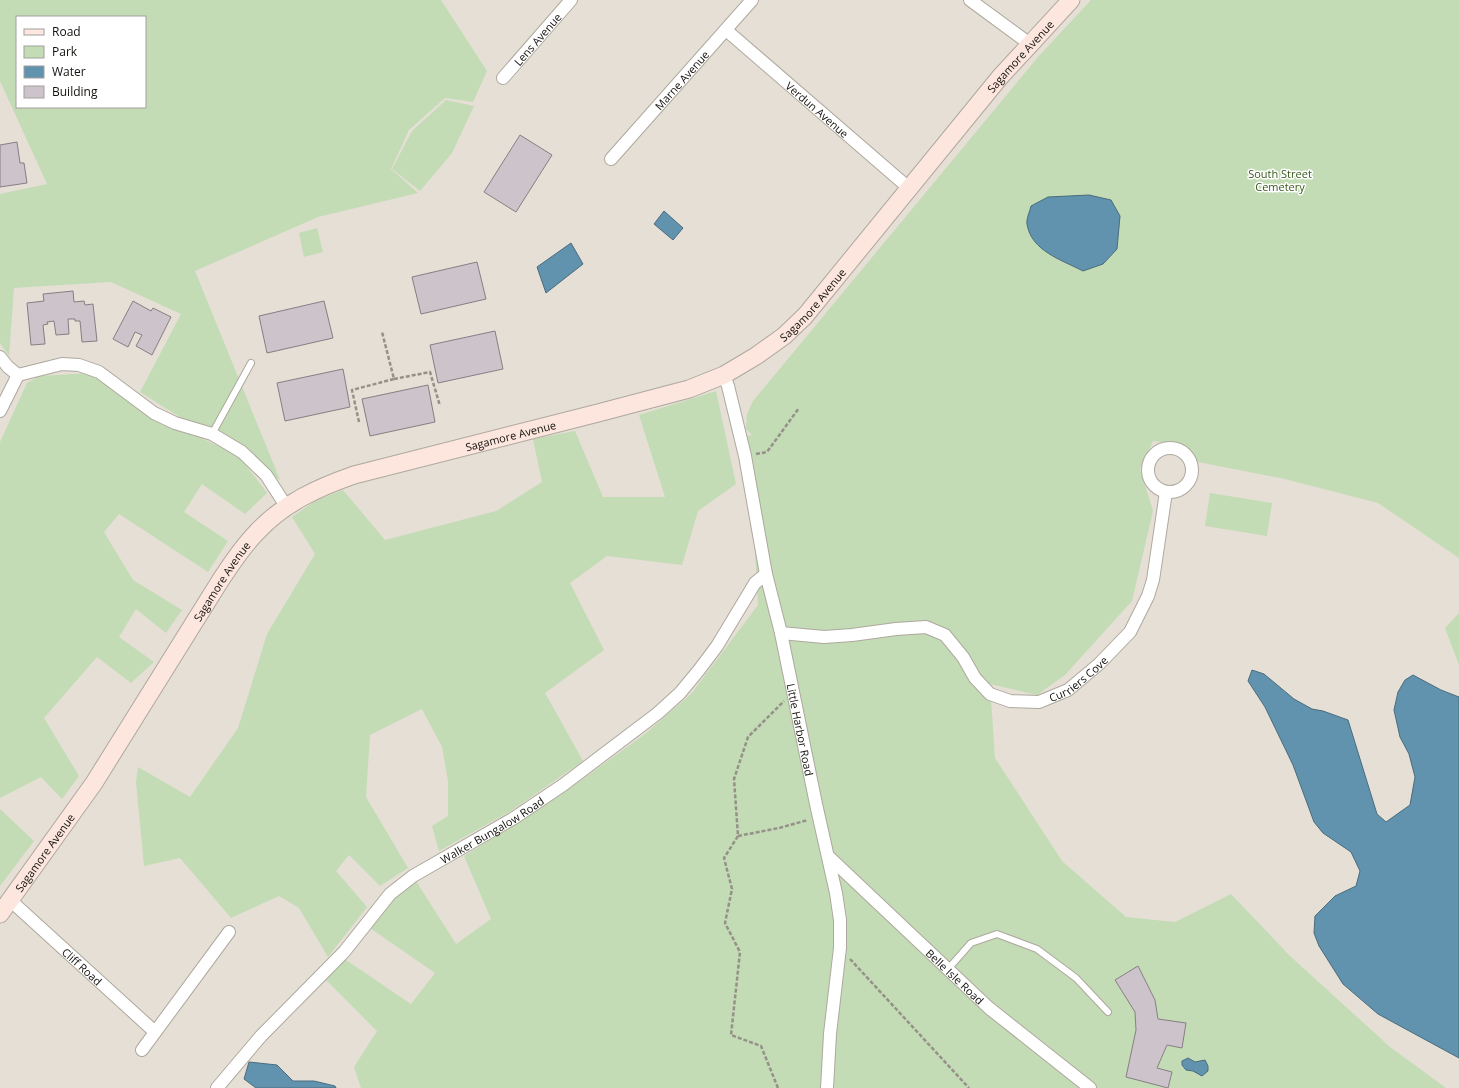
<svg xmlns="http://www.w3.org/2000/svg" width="1459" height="1088" viewBox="0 0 1459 1088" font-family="'Open Sans',sans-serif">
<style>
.green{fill:#c3dcb5;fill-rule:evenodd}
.water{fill:#6193ae;stroke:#4a6c7e}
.building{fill:#cdc3cb;stroke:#877e85}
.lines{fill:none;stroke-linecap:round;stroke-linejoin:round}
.lane-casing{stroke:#aea89e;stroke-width:8}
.street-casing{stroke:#aea89e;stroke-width:14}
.secondary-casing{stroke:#aea89e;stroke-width:19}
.path{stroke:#959189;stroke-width:2.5;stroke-dasharray:4 2;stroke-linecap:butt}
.lane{stroke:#fff;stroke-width:6}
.street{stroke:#fff;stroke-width:12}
.secondary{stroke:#fce6de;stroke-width:17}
.labels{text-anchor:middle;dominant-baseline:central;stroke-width:3;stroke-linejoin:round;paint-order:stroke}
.street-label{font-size:11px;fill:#13110d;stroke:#fff}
.park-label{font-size:11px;fill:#355719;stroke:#fff}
</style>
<rect width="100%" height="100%" fill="#e5dfd5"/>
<path class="green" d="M0 0H441L487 71 473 102 445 98 409 130 391 169 418 193 318 217 195 271 280 480 140 392 181 314 111 282 14 288 9 356 0 343V194L47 184 0 81ZM17 17H145V107H17Z
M1091 0H1459V558L1378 503 1285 479 1198 462 1185 445 1153 441 1140 469 1153 511 1132 601 1065 675 1037 695 990 684 995 758 1062 861 1126 917 1175 922 1231 894 1289 955 1390 1047 1446 1088H361L354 1067 377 1031 326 980 343 958 411 1004 435 973 370 928 394 898 416 881 456 944 491 919 464 856 565 792 645 734 691 694 758 605 755 551 745 437 752 435 746 429 747 414 753 401 1038 57Z
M446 100 474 106 452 153 420 191 392 169 412 131Z
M317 228 323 252 304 257 299 233Z
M91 373 162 425 193 434 239 456 267 493 245 514 202 484 184 512 228 541 208 572 119 514 104 532 133 580 182 610 166 633 136 609 119 637 154 662 131 683 97 657 44 718 79 776 62 799 41 777 0 798V442L27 383 39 376Z
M716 391 736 484 698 511 682 565 607 556 570 583 604 650 545 693 583 761 511 811 439 851 432 826 448 816V781L442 747 422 709 370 735 366 797 408 868 380 886 349 855 336 871 367 907 328 957 299 908 279 896 231 918 180 858 144 866 136 782 138 767 190 797 238 728 267 634 315 554 292 517 315 501 343 490 385 540 496 511 542 482 533 439 575 431 603 497H665L639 415Z
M1210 493 1272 503 1267 536 1205 526Z
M1459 613V665L1445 628Z
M0 809 34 841 0 886Z"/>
<path class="water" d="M1089 195 1111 200 1120 216 1117 249 1103 264 1083 271C1062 260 1031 251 1027 224 1026 219 1030 211 1031 206L1048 197Z
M664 211 683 228 673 240 654 224Z
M571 243 583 264 546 293 537 267Z
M1252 670 1264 674 1294 699 1312 709 1323 711 1348 720 1377 814 1386 822 1410 805 1415 777 1409 754 1400 737 1394 710 1398 692 1405 680 1413 675 1441 690 1459 697V1058L1378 1014 1343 984 1319 946 1314 933 1315 916 1335 896 1356 886 1360 871 1351 852 1323 833 1314 822 1293 765 1265 707 1248 681Z
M1188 1058 1195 1062 1205 1060 1208 1066V1071L1202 1076 1193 1071 1186 1070 1182 1065V1061Z
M249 1062 277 1065 293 1081H314L335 1086 336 1088H256L244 1079Z"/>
<path class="building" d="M520 135 552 155 516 212 484 192Z
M17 142 20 163H24L27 183 0 187V145Z
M477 262 486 299 421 314 412 277Z
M73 291 74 302 84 301 85 305 93 304 97 341 82 342 80 321H75V319H68L69 334 56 335 54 321 47 322 48 324 43 325 45 344 31 345 27 303 44 301 43 294Z
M133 301 151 311 153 308 171 317 152 355 136 346 142 335 135 332 128 347 113 339Z
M324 301 333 338 267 353 259 316Z
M495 331 503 369 438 383 430 345Z
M343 369 350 407 285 421 277 383Z
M428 385 435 422 370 436 362 399Z
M1138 966 1155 1000 1158 1019 1186 1023 1182 1048 1167 1045 1157 1068 1172 1072 1168 1088 1126 1077 1136 1030 1135 1012 1115 980Z"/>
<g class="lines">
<defs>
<path id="lane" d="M212 434 251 363
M948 969 971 943 997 934 1037 949 1076 978 1108 1012"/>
<g id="street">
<path d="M970 0 1030 44"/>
<path id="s1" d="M726 30 910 189"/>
<path id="s2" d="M503 78 571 0"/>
<path id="s3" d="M611 159 752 0"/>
<path d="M0 357 8 367 18 375"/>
<path id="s4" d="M724 375 728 386 745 456 766 574 781 633 816 804 836 893 840 920V948L830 1034 827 1088"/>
<path d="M0 411 18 375 62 364 79 365 99 372 154 413 175 423 212 434 242 452 266 475 286 506"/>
<circle cx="1170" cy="470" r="22"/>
<path id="s5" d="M781 633 824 637 852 635 896 629 926 627 945 635 963 657 975 678 990 694 1010 701 1039 702 1068 690 1099 664 1130 632 1148 596 1153 580 1166 492"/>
<path id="s6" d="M828 856 989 1008 1090 1088"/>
<path id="s7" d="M10 900 155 1032"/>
<path d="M142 1050 229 932"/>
<path id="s8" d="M217 1088 261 1036 344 952 390 894 413 876 514 818 563 785 658 713 680 693 699 670 717 646 755 583 766 574"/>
</g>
<g id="secondary">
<path id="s9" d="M0 914 94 783 220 581C231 564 243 546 257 532 284 503 317 488 354 475L598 413 689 389 724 375 756 356 784 336 805 316 1000 77 1071 0"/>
</g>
</defs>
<use href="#lane" class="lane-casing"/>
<use href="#street" class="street-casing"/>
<use href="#secondary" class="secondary-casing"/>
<path class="path" d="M394 379 430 372 440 406
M359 422 352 390 394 379 382 332
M756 454 767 452 799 408
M738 836 779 828 808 820
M850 959 969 1088
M778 1088 761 1046 731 1035 740 952 725 923 732 889 724 858 738 836 734 779 748 737 784 701"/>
<use href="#lane" class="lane"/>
<use href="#street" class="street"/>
<use href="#secondary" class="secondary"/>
</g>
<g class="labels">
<g class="street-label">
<text stroke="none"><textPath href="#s2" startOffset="52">Lens Avenue</textPath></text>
<text stroke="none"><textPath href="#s9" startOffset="1396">Sagamore Avenue</textPath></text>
<text stroke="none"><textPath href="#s3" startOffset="106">Marne Avenue</textPath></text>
<text stroke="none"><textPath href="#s1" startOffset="121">Verdun Avenue</textPath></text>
<text stroke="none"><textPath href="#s9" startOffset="1072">Sagamore Avenue</textPath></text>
<text stroke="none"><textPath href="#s9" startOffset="736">Sagamore Avenue</textPath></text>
<text stroke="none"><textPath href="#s9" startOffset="400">Sagamore Avenue</textPath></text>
<text stroke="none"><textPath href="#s5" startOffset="337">Curriers Cove</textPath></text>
<text stroke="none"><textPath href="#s4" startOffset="363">Little Harbor Road</textPath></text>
<text stroke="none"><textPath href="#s8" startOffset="381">Walker Bungalow Road</textPath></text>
<text stroke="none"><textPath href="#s9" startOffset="76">Sagamore Avenue</textPath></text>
<text stroke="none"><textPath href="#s7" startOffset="98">Cliff Road</textPath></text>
<text stroke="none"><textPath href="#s6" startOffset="175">Belle Isle Road</textPath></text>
</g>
<g class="park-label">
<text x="1280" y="173">South Street<tspan x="1280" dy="13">Cemetery</tspan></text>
</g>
</g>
<rect x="16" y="16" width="130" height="92" fill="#ffffff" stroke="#a1a09e"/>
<rect x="24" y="29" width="20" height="6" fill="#fce6de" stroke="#a1a09e"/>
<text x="52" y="36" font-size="12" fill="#13110d">Road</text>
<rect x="24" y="46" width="20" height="12" fill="#c3dcb5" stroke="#a1a09e"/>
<text x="52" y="56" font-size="12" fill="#13110d">Park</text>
<rect x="24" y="66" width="20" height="12" fill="#6193ae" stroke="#a1a09e"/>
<text x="52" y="76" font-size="12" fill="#13110d">Water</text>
<rect x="24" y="86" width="20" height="12" fill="#cdc3cb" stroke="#a1a09e"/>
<text x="52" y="96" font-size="12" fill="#13110d">Building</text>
</svg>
